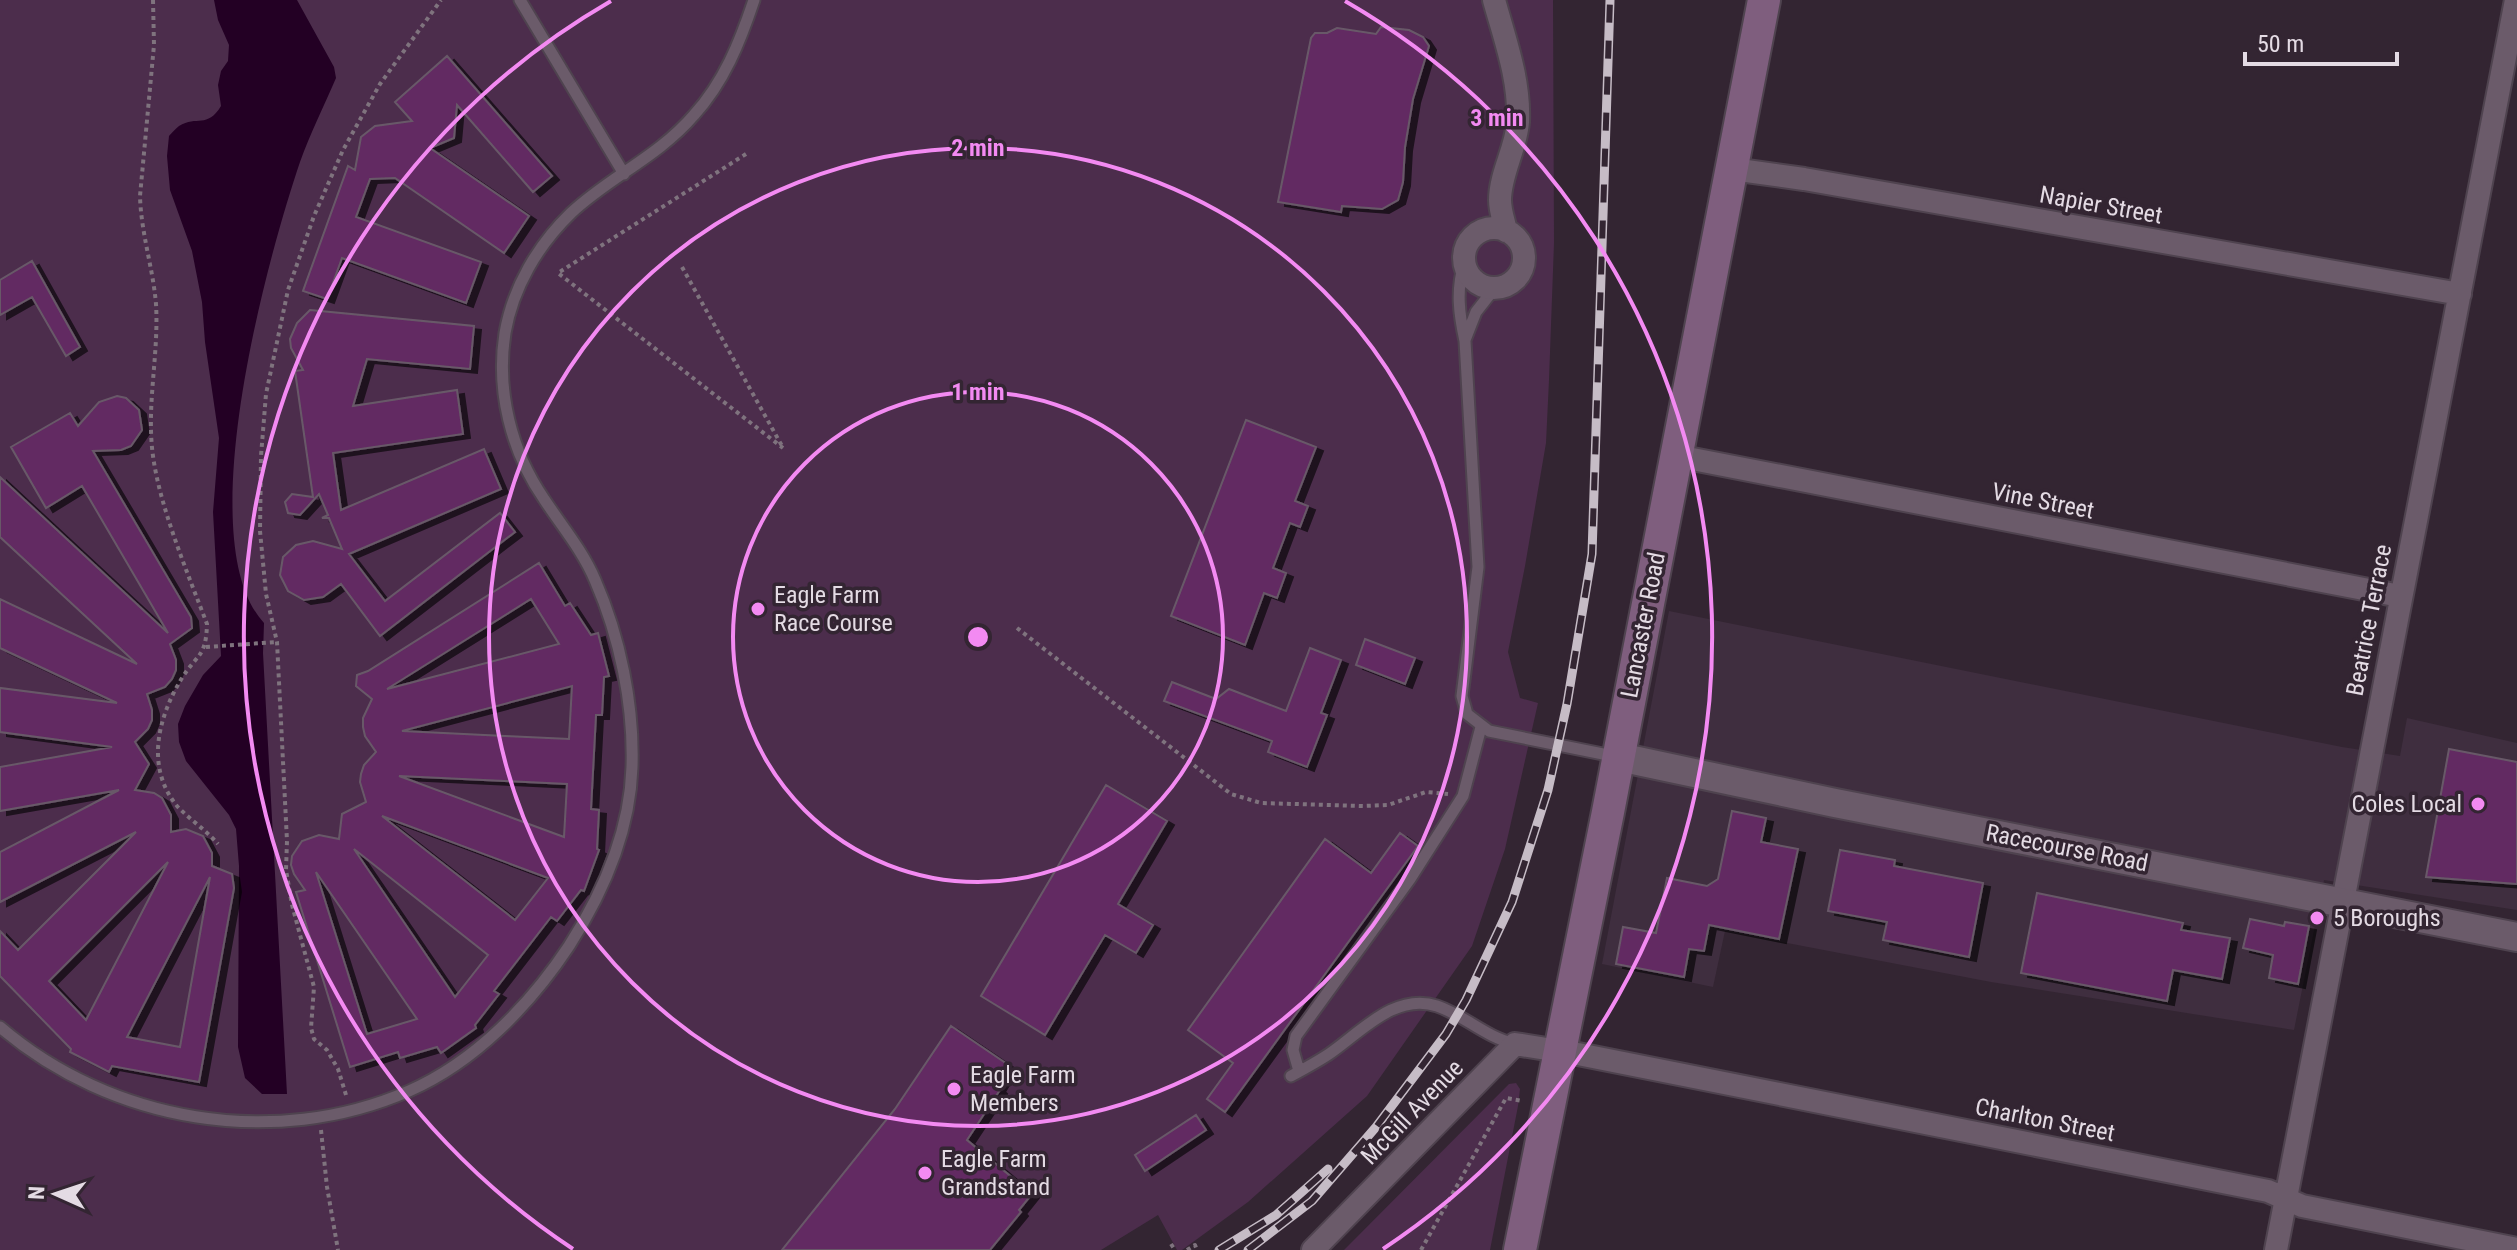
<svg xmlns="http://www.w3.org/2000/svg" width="2517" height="1250" viewBox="0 0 2517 1250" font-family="'Roboto Condensed',sans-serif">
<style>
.built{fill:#3f2e3f}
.green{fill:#4c2d4c}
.water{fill:#230024}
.building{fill:#622a62;stroke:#685968;stroke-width:2;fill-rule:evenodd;filter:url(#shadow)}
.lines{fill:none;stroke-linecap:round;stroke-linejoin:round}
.service-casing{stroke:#4f434f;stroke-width:15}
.minor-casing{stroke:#4f434f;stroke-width:26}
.tertiary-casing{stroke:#4f434f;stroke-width:32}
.secondary-casing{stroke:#4f434f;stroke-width:36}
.path{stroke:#7f737e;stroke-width:4;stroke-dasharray:4 4;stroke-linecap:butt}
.service{stroke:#6b5b6a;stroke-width:11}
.minor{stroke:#6b5b6a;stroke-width:22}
.tertiary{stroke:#6b5b6a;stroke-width:28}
.secondary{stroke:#7f5e7e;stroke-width:32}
.rail-casing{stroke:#c6bcc6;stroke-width:9}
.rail{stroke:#332532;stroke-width:6;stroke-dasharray:18;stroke-linecap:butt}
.ring{fill:none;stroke:#f38af2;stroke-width:4}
.poi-dot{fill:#f38af2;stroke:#332532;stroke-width:3}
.labels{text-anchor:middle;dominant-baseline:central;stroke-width:7;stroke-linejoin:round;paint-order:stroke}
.street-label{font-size:24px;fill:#e4dbe4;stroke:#332532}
.poi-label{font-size:24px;fill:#e4dbe4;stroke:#332532;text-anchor:start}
.centre{fill:#f38af2;stroke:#332532;stroke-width:4}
.ring-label{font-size:24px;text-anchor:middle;font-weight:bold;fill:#f38af2;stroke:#332532;stroke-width:7;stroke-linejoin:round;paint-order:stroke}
</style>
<defs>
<filter id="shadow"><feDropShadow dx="7" dy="4" stdDeviation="0" flood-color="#0009"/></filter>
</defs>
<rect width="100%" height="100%" fill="#332532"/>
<path class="built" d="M1669 611 2342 747 2400 756 2407 718 2517 743V910L2324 880 2294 1030 1991 982 1725 931 1713 987 1602 964Z"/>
<path class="green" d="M0 0H1553L1554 243 1549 380 1546 443 1525 566 1508 652 1520 698 1538 703 1505 849 1472 946 1367 1096 1248 1202 1182 1250H1177L1158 1215 1101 1250H0Z
M1516 1083 1520 1089 1518 1106 1490 1250H1344L1509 1084Z"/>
<path class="water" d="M214 0H297L334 67 336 78C324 106 310 134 300 162 267 259 189 542 264 623L263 653 287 1094H262L245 1078 238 1047 239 866 236 829 229 815 186 761 179 742 178 724 185 706 203 675 221 656 213 512 219 438 205 342 202 302 192 251 170 190 167 156 169 136C172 133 175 129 179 126 197 115 207 129 221 106L218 85 221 71 228 61 229 45 218 20Z"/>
<path class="building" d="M1381 27 1409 30 1423 37 1429 46 1413 99 1405 147 1403 182 1398 200 1382 209 1342 206 1341 212 1278 202 1311 38 1315 33H1327L1337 28 1376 34Z
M447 56 552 176 533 192 457 105 454 138 430 148 529 216 504 253 395 178 370 179 356 217 481 262 466 303 342 258 327 299 303 291 348 166 355 170 361 137 375 126 412 121 395 102Z
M32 261 80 347 66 356 32 297 0 315V280Z
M310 310 474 326 470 369 367 359 353 406 457 390 463 434 333 453 341 510 484 449 501 489 349 554 385 601 500 513 515 532 380 636 341 584 323 597 304 600 288 591 280 575 283 557 296 545 313 541 342 549 329 518H322L328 515 319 494 300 515 288 513 285 502 292 494 313 497 295 371 303 370 291 348 290 339 297 323Z
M117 396 126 398 139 410 142 430 131 446 121 450 93 451 191 617 192 628 170 644 176 660V670L172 679 165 687 147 694 152 710V720L148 729 135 742 149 764 135 790 154 793 162 798 171 815V832L186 829 203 836 212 853V866L232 874 234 888 199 1082 112 1066 109 1072 70 1052 71 1049 0 976V931L18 950 136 832 0 902V852L119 790 0 811V767L112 747 0 732V688L117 703 0 648V599L137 664 0 537V477L168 633 82 486 46 508 11 447 70 413 78 426 99 402ZM168 862 86 1020 49 981ZM210 877 180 1047 127 1037Z
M1246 420 1316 447 1295 501 1308 506 1300 527 1290 523 1273 568 1286 573 1277 598 1264 593 1245 645 1171 616Z
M539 563 565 606 570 603 591 635 598 633 609 676 604 677 602 715H596L591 809 599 810 597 849 599 850 584 891 581 890 557 921 551 917 494 991 499 994 475 1025 476 1028 441 1053 437 1047 400 1058 398 1052 350 1067 296 892 305 890 294 874 291 865 292 856 302 841 319 835 339 839 342 814 366 802 360 782 361 774 364 765 376 752 365 736 363 727V718L372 699 356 686 357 675 368 671ZM531 599 559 644 387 689ZM572 686 569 739 402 731ZM399 776 567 784 564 837ZM382 816 548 878 515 920ZM354 849 488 955 455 997ZM316 872 417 1019 367 1034Z
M1365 639 1415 658 1405 684 1356 665Z
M1310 648 1341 660 1321 713 1327 715 1307 767 1268 752 1272 741 1164 701 1172 682 1216 699 1229 689 1286 711Z
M2449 749 2517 762V884L2426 877Z
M1106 785 1167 821 1118 904 1153 925 1136 953 1105 935 1045 1035 981 996Z
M1732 811 1766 818 1761 842 1798 849 1779 939 1709 925 1704 951 1689 949 1684 977 1616 964 1623 927 1656 933 1667 878 1707 886 1718 879Z
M1400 833 1418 846 1225 1112 1207 1099 1233 1063 1188 1030 1325 839 1371 873Z
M1840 850 1895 860 1894 866 1983 883 1969 957 1883 940 1887 922 1828 911Z
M2037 893 2183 923 2181 930 2230 938 2222 979 2173 970 2167 1001 2021 973Z
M2250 919 2284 926 2285 922 2309 926 2298 984 2269 978 2273 955 2243 948Z
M951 1026 1007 1064 999 1075 1004 1078 998 1088 1000 1090 967 1140 1032 1194 1019 1210 1021 1212 990 1250H782L895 1109Z
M1196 1115 1206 1130 1145 1171 1135 1155Z"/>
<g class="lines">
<defs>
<path id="service" d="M520 0 624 174
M1464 264C1456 290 1459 314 1465 341L1478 567 1462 696 1467 714 1489 731 1618 757
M1465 340 1476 312 1494 289
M0 1027C111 1122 274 1150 409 1091 475 1062 530 1005 569 946 603 893 630 832 632 767 634 705 620 637 595 580 583 551 561 525 544 499 511 451 496 391 505 333 513 287 538 245 571 213 609 177 658 157 694 115 724 82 740 42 754 0
M1299 1071 1293 1050 1296 1036 1410 879 1463 796 1481 727
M1291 1076C1304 1069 1317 1062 1329 1054 1360 1033 1395 992 1437 1006 1464 1015 1485 1037 1515 1044"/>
<path id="minor" d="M1494 0C1505 40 1520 80 1518 122 1516 149 1500 174 1500 200 1500 211 1504 221 1506 231
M1732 169 1804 179 2460 294
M1464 258a30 30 0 1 1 60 0a30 30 0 1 1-60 0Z
M1677 456 2400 596
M1313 1250 1515 1044 1578 1054 2268 1191 2302 1206 2517 1249
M2276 1250 2516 0"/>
<path id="tertiary" d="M1619 757 1835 803 2517 937"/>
<path id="secondary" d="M1520 1250 1608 812 1764 0"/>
</defs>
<use href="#service" class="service-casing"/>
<use href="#minor" class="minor-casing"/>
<use href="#tertiary" class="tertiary-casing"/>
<use href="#secondary" class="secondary-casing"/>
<path class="path" d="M153 0 154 45 140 196C141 233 153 268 156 304 159 355 146 406 153 456 160 508 188 574 207 624 206 657 198 653 182 678 158 717 145 767 177 806 189 819 206 830 218 844
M746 154 558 273 783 448
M682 267 782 446
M1017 628 1231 794 1261 803 1363 806 1388 805 1426 792 1448 794
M206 647 277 642
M346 1095 338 1069 327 1050 314 1039 311 1028 314 987 292 905 286 870 287 841 277 642 266 594 260 531 261 456 266 394 288 290 314 216 343 150 380 84 441 0
M321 1130 327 1187 338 1250
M1171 1244 1175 1250
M1187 1250 1195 1245 1197 1250
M1421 1250 1506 1098 1523 1101"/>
<use href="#service" class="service"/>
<use href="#minor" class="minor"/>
<use href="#tertiary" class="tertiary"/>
<use href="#secondary" class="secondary"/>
<defs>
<path id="rail" d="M1219 1250 1276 1215 1328 1169
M1248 1250 1312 1201 1376 1127 1446 1034 1466 1000 1512 902 1548 790 1567 704 1592 554 1610 0"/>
</defs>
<use href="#rail" class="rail-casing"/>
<use href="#rail" class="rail"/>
</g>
<g class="ring">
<circle cx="978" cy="637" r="245"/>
<circle cx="978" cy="637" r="489"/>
<path d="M573 1249A734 734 0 0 1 611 1M1345 1A734 734 0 0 1 1383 1249"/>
</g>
<g class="poi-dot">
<circle cx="758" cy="609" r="8"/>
<circle cx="2478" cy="804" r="8"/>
<circle cx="2317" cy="918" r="8"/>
<circle cx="954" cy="1089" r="8"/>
<circle cx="925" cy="1173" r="8"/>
</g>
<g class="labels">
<g class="street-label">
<text transform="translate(2101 205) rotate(10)">Napier Street</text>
<text transform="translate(2043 501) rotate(11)">Vine Street</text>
<text transform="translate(2369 620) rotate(-79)">Beatrice Terrace</text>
<text transform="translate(1643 625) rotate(-79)">Lancaster Road</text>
<text transform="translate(2067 848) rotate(11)">Racecourse Road</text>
<text transform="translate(1412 1112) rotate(-46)">McGill Avenue</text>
<text transform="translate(2045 1120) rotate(11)">Charlton Street</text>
</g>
<g class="poi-label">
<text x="774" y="595">Eagle Farm<tspan x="774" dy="28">Race Course</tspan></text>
<text x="2462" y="804" text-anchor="end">Coles Local</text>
<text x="2333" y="918">5 Boroughs</text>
<text x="970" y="1075">Eagle Farm<tspan x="970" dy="28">Members</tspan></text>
<text x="941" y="1159">Eagle Farm<tspan x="941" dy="28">Grandstand</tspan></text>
</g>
</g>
<circle cx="978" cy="637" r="12" class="centre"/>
<g class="ring-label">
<text x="1497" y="126">3 min</text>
<text x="978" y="156">2 min</text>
<text x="978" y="400">1 min</text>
</g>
<g transform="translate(56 1194) rotate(273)" stroke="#332532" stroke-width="6" paint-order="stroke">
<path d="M0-6L14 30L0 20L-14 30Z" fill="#e4dbe4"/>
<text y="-12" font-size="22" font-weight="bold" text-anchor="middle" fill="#e4dbe4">N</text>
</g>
<path d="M2245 52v12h152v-12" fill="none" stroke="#e4dbe4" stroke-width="4"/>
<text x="2257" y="52" font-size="24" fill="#e4dbe4" stroke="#332532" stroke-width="6" paint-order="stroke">50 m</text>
</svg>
